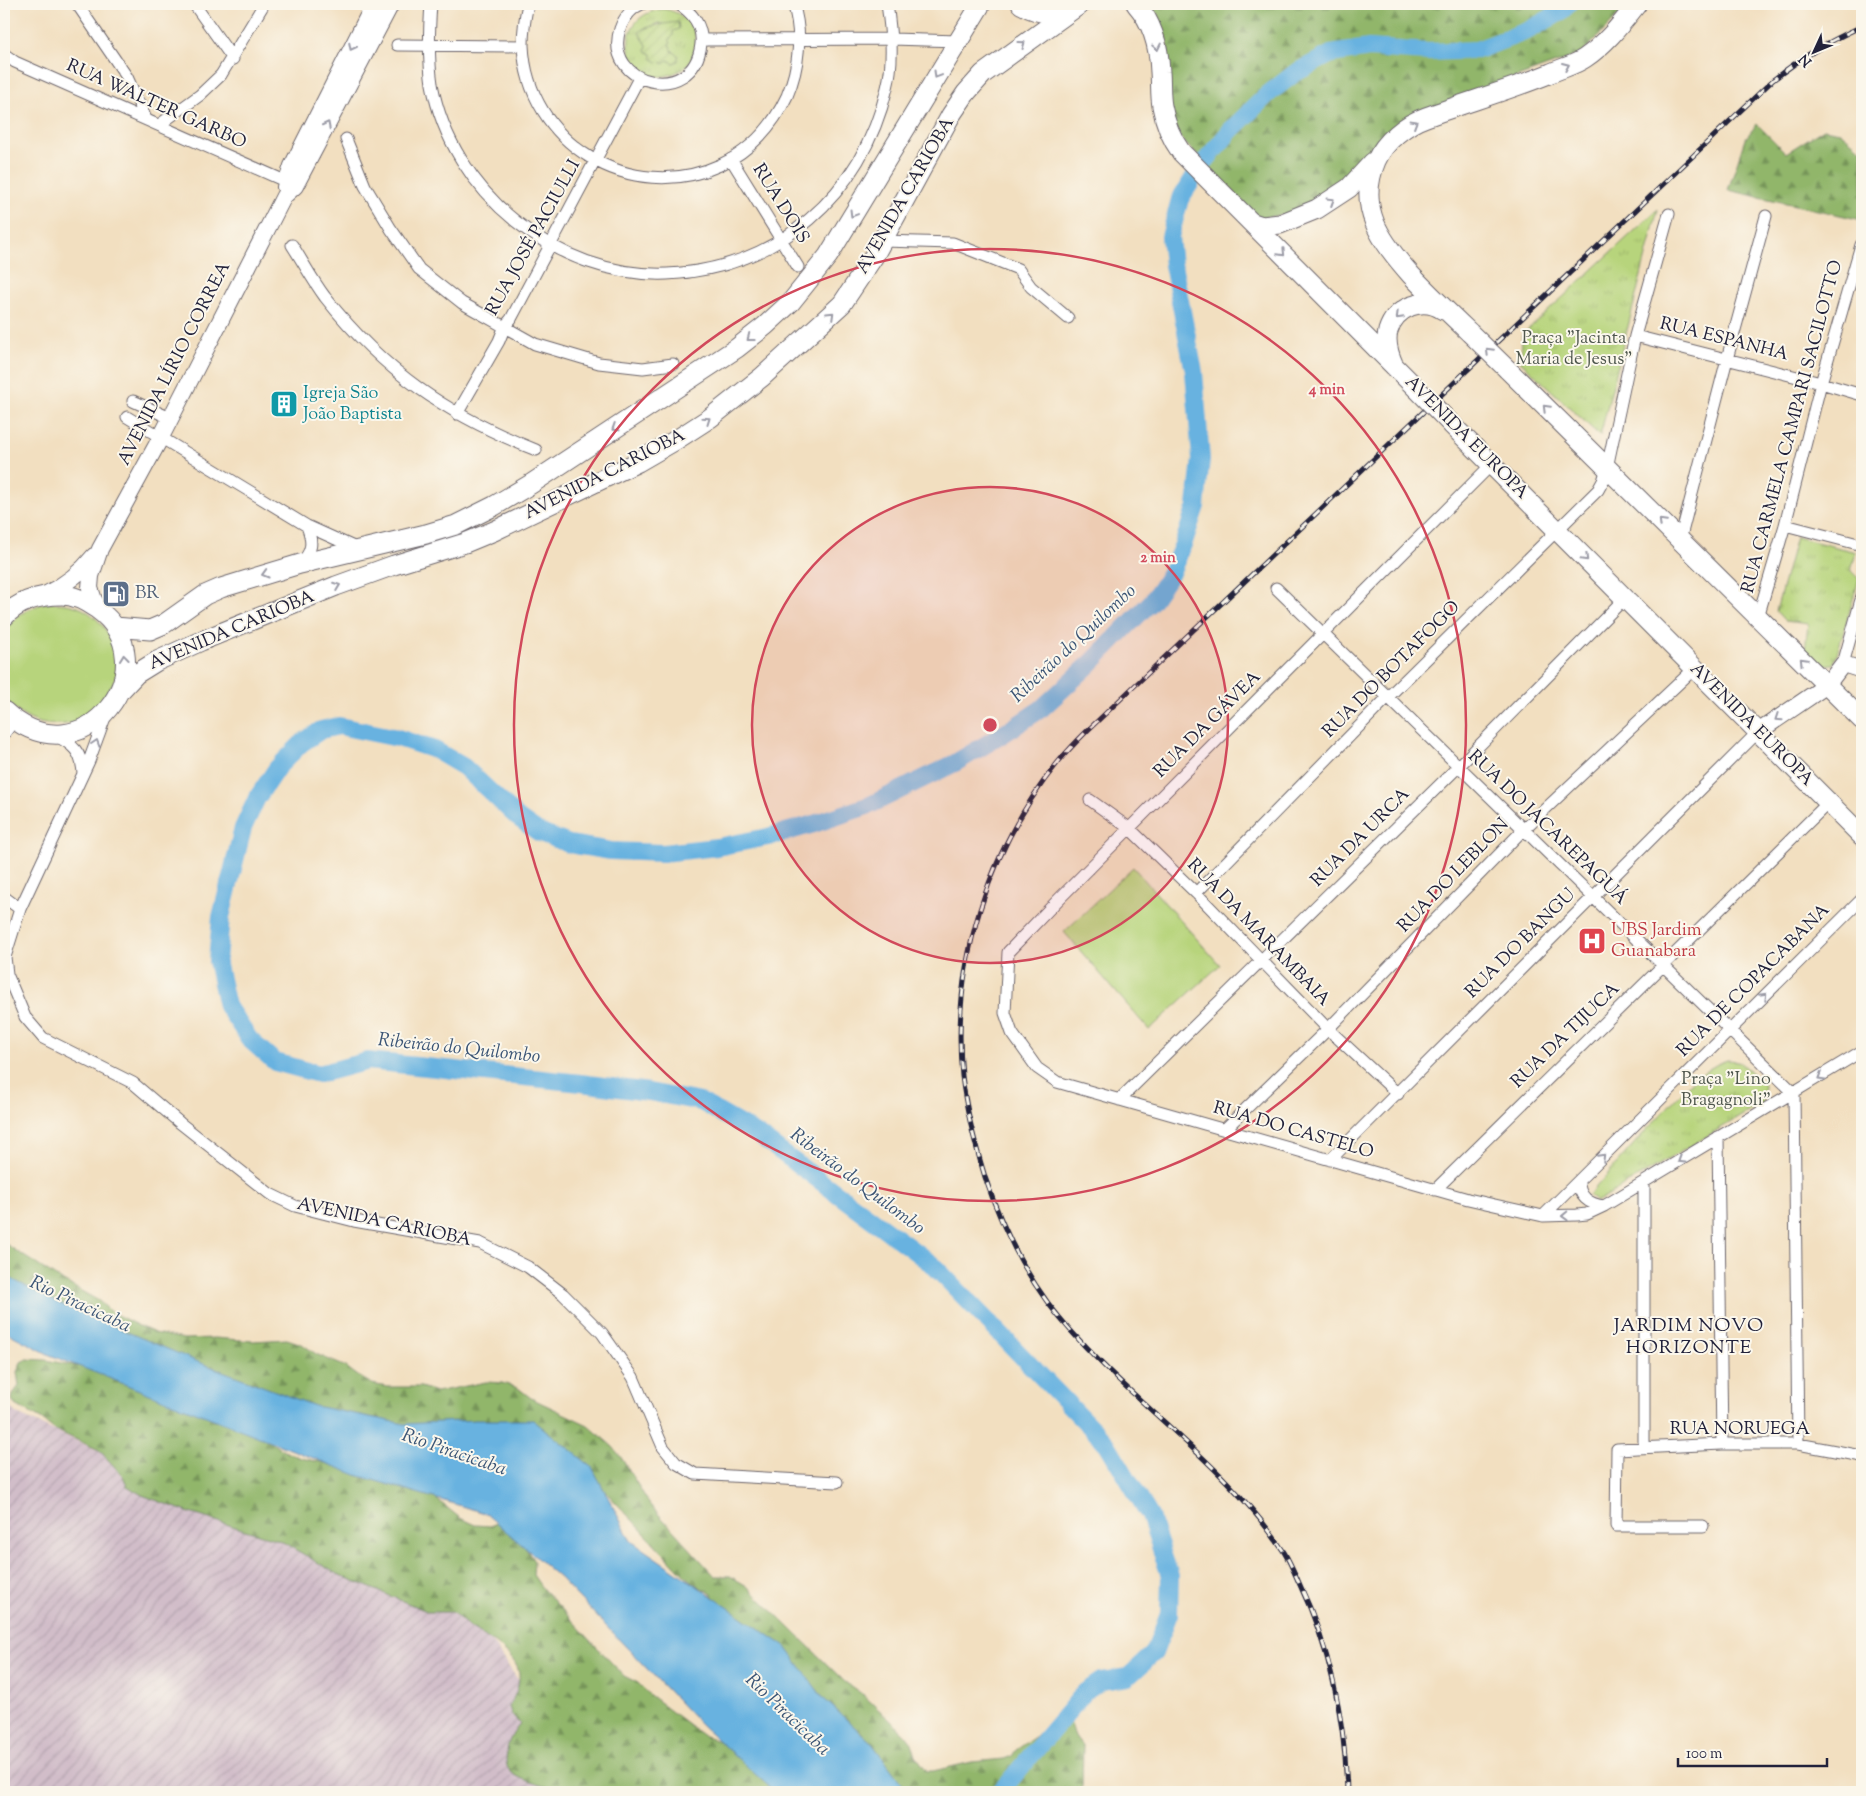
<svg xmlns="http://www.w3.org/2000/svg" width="1866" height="1796" viewBox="0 0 1866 1796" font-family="'Sorts Mill Goudy',serif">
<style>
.industrial{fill:url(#industrial-furrows)}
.grass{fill:#b7d47b;stroke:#6c7b5b}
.forest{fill:url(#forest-firs);stroke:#5a6c53}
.park{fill:url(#park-tufts);stroke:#6c7b5b;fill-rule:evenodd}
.garden{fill:url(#garden-furrows);stroke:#6c7b5b}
.water{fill:#67b2e0;stroke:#446a8e}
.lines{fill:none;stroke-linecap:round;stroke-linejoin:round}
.river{stroke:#67b2e0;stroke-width:18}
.street-casing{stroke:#6b646a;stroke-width:13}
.secondary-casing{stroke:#6b646a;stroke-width:18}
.primary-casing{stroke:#6b646a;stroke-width:21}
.street{stroke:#fff;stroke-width:11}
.secondary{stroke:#fff;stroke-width:16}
.primary{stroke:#fff;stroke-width:19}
.rail-casing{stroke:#22223b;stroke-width:5}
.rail{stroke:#fbf7ec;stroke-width:3;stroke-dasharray:9;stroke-linecap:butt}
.primary-bridge-casing{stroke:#6b646a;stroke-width:21;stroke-linecap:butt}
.primary-bridge{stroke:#fff;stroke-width:19}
.oneway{stroke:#9c9ca7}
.ring{fill:none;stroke:#d1495b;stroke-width:2.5}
.labels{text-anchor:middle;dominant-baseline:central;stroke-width:4;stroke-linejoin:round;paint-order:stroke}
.street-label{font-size:18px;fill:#22223b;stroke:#fbf7ec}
.park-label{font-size:18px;fill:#4f574e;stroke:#fbf7ec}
.culture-label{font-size:18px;fill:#0d838f;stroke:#fbf7ec;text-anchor:start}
.service-label{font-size:18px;fill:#4e5e75;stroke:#fbf7ec;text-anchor:start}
.health-label{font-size:18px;fill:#be3a42;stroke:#fbf7ec;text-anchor:start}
.water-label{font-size:19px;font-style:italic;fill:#3a5475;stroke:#fbf7ec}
.neighbourhood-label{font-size:19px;letter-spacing:1px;fill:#22223b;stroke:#fbf7ec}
.centre{fill:#d1495b;stroke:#fbf7ec;stroke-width:2.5}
.ring-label{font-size:15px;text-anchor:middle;font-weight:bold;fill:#d1495b;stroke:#fbf7ec;stroke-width:4;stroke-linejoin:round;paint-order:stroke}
</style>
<defs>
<pattern id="industrial-furrows" width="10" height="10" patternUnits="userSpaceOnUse" patternTransform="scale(1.25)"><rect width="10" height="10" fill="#d1bdc9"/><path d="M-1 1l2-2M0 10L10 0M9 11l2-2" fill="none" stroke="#b3a2ae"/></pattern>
<pattern id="forest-firs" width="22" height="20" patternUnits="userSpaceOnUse" patternTransform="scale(1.25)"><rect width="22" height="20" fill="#91b66b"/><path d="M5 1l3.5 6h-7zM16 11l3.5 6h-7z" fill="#769459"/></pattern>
<pattern id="park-tufts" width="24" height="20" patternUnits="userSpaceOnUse" patternTransform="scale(1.25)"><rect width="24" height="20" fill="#b7d47b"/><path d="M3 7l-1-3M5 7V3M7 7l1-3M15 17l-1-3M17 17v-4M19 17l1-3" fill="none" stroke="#9db66b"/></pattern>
<pattern id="garden-furrows" width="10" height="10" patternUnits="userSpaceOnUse" patternTransform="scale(1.25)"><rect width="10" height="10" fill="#b7d47b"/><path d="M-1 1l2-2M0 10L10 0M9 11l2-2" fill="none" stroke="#9db66b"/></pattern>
</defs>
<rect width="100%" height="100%" fill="#fbf7ec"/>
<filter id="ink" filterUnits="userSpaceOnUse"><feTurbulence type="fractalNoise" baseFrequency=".02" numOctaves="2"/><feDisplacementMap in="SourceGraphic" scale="10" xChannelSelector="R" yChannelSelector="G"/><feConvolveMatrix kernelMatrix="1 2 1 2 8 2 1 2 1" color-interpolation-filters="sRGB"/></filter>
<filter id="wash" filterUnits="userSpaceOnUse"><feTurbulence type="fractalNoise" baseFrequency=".0096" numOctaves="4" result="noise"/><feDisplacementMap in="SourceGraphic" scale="20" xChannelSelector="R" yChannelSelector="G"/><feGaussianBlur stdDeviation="1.12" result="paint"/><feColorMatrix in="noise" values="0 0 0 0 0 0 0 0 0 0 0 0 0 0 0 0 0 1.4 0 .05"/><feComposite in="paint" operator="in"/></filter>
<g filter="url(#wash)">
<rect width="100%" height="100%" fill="#f2dfc0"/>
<path class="industrial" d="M4 1402 17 1414 476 1620 540 1711 588 1792H4Z"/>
<path class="grass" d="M44 603C56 603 67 603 78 607 104 617 124 652 115 679 113 684 109 689 107 693 104 698 101 705 97 709 83 724 59 727 40 723 26 719 11 709 4 696 4 685 1 636 5 629 14 615 29 609 44 603Z
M1133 867 1220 965 1149 1030 1064 932Z"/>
<path class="forest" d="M1150 4H1630L1581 54 1421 112 1353 176 1291 215 1258 217 1180 138 1171 122 1167 82 1169 62 1167 40 1157 14Z
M1757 124 1786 153 1824 129 1840 132 1862 150V220L1728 190 1745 139Z
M4 1243 56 1277 99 1301 111 1312 141 1327 155 1333 184 1339 215 1338 253 1341 287 1339 302 1344 316 1354 346 1367 358 1376 372 1384 387 1387H421L436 1392 486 1382 502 1383 518 1388 531 1398 588 1425 613 1447 622 1459 650 1505 715 1576H730L747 1586 845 1682 862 1694 905 1734 912 1743 916 1756 927 1771H933L972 1762 1004 1759 1012 1756 1016 1750 1059 1720 1068 1719C1076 1731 1070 1734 1083 1745L1082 1789 1081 1792H895L717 1607 712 1594 693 1583 681 1572 573 1457 373 1439 4 1285Z
M27 1359 45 1360 77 1366H101L197 1399 288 1453 301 1458 353 1469 430 1494 460 1518 475 1525 491 1526 505 1517 534 1561 533 1575 542 1588 624 1676 638 1683 651 1696 705 1737 722 1742 776 1792H566C552 1788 519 1781 510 1771 505 1765 506 1759 507 1752 508 1740 513 1733 520 1724L512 1715 509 1707C514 1697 520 1686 519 1674 517 1654 485 1637 470 1627 463 1622 458 1617 452 1612H429L337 1574 281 1541 190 1513 142 1495 127 1486 123 1476 99 1450 55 1430 41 1419 14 1404 12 1400 13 1394 19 1386 17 1372 21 1362Z"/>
<path class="park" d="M663 9C684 12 701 28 694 51 690 64 686 69 672 74 626 91 607 16 663 9ZM678 22 679 29 673 31 669 40 670 48 674 52V63L668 60H656L652 54 646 51 647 45 641 36 644 28H648L658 23 666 25Z
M1658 209 1600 436 1521 362 1522 335Z
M1796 537 1856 552 1851 571 1859 579 1834 664 1821 665 1805 651 1808 624 1785 621 1776 611Z
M1727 1060 1738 1061 1764 1084 1763 1103 1596 1202 1589 1195C1615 1166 1640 1136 1667 1108 1685 1089 1702 1069 1727 1060Z"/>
<path class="garden" d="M678 22 679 29 673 31V36L669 40 671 42 669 44 672 51 678 55V61L674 63 668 60 663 64 660 61 657 62 652 59V54L646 51 647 45 639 33 641 30C652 25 665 24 678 22Z"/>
<path class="water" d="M4 1275 56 1302 196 1361 315 1406 405 1424 475 1420H533L592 1467 631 1541 786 1647 823 1698 871 1742 908 1792H775L701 1725 560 1578 485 1513 359 1476 50 1355 4 1331Z"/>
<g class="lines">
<path class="river" d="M1000 1792 1085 1692 1101 1681 1128 1677 1154 1653 1169 1614 1170 1576 1150 1516 1107 1444 933 1265 757 1134 701 1102 649 1092 581 1083 368 1061 319 1074 275 1062 250 1040 227 1006 217 961 221 917 243 828 257 798 277 768 302 743 321 730 339 726 398 738 435 750 464 767 518 818 538 832 569 844 611 851 663 853 717 847 768 837 814 824 870 805 955 763 1005 733 1041 709 1090 664 1152 601 1170 575 1184 542 1196 506 1201 459 1194 372 1173 265 1170 237 1180 199 1202 165 1231 130 1268 94 1295 73 1331 54 1369 48 1428 52 1477 50 1527 31 1559 13 1569 4"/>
</g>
</g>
<g filter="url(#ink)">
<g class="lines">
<defs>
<path id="street" d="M77 4 127 77 146 119
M194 4 233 59
M431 4C429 31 428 57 432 84 452 193 557 278 667 274 778 269 862 195 887 88 894 61 891 31 887 4
M528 4C525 17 523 31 523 45 527 143 631 206 720 165 750 151 773 126 787 96 799 68 803 33 793 4
M642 4C631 8 624 18 620 29 602 85 694 107 701 44 703 26 692 12 678 4
M702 40 892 39 958 41
M397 45 523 46
M4 54 15 62 294 185
M159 125 200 95 221 75 264 4
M346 139 365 186 391 229 419 269 462 303 535 344 599 363 643 368 673 364
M731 159 798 267
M883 241 953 243 1018 269 1031 287 1068 318
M292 245C303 262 313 281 325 297 384 372 447 415 536 450
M1635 336 1821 383 1862 395
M133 401 170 418
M457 414 499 341 505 326 511 319 639 78
M127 417 307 526 358 549
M1492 464 1058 900 1008 952 1005 1013 1012 1033 1037 1068 1057 1082 1468 1199 1543 1216 1577 1215 1587 1214 1604 1206 1862 1051
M1785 525 1862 545
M1680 540 1727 359 1766 216
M300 564C313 551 313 542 307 526
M1276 588 1794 1093 1798 1444
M1758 617 1785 525 1821 383 1861 245
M1843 664 1862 596
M107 712 89 761 20 909 5 957 7 974 25 1017 43 1038 133 1083 180 1123 270 1194 295 1206 354 1221 480 1243 528 1267 563 1294 602 1333 633 1377 663 1447 676 1463 695 1474 837 1482
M4 734 14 721
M54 735C73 744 82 752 83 774
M1090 800 1129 828 1196 893 1328 1029 1398 1094
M1196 893 1388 697 1598 490 1603 481 1607 468 1635 336 1669 214
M4 897 20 909
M1119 1100 1459 766 1625 598
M1224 1130 1328 1029 1524 829 1695 668
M1718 1137 1722 1444
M1330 1160 1758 732
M1579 1180C1578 1196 1588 1204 1604 1206
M1644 1183V1447
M1435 1190 1829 802
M1543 1216 1862 899
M1703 1526H1616L1617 1449 1722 1444H1798L1862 1456"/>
<path id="secondary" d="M285 187 292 166 374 4
M45 595C65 585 80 574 94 556
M103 613 94 600 90 588 91 576 100 549 161 437 284 196 295 186 391 4
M1758 732 1827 685 1843 664 1862 670"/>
<path id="primary" d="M1021 4C1036 13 1053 16 1070 9
M1136 4C1152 22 1159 47 1160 72 1161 83 1160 95 1162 106 1165 123 1171 138 1181 152L1417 389
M1253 223 1262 226 1280 224 1317 209 1349 188 1373 162
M1470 333C1450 314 1430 295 1411 275 1381 241 1356 208 1376 161 1385 141 1406 124 1426 117 1467 102 1510 90 1551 73 1562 68 1575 65 1585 58 1607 43 1621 24 1637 4
M1394 366C1389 355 1385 343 1388 331 1395 307 1423 296 1443 310
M1507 369 1862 720
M1452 425 1862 836
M4 617C19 600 40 595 62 595 74 595 87 602 97 609 172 663 84 785 4 711
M115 627 150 630 164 624 205 595 221 588 300 564 426 534 456 525 494 506 531 484 737 348 765 326 791 302 828 256 981 4
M121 690 136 674 157 661 201 641 336 586 394 565 465 543 494 531 638 462 676 440 710 418 762 377 842 304 874 256 951 115 966 93 983 74 1079 5"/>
</defs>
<use href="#street" class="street-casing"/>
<use href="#secondary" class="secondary-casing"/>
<use href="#primary" class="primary-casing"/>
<use href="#street" class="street"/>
<use href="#secondary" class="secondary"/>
<use href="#primary" class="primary"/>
<defs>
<path id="rail" d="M1347 1792C1345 1719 1331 1651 1300 1585 1295 1574 1290 1562 1284 1552 1221 1456 1117 1394 1048 1303 1020 1265 1000 1222 985 1177 975 1144 966 1110 962 1076 951 965 989 847 1059 761 1068 750 1078 740 1088 730L1773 80C1803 56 1828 42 1862 26"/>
</defs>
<use href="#rail" class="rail-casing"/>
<use href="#rail" class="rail"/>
<defs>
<path id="primary-bridge" d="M1470 333 1507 369
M1417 389 1452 425"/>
</defs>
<use href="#primary-bridge" class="primary-bridge-casing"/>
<use href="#primary-bridge" class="primary-bridge"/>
</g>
<defs><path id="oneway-chevron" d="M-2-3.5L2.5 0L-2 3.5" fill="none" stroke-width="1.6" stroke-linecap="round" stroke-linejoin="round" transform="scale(1.25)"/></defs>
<g class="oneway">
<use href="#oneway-chevron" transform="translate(1022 44) rotate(-36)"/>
<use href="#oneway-chevron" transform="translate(352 47) rotate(117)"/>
<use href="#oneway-chevron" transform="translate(1157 47) rotate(78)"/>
<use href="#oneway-chevron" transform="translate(1566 66) rotate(-23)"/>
<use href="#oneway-chevron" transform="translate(937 75) rotate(121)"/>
<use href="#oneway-chevron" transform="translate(1414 123) rotate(-31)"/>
<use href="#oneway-chevron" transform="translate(327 125) rotate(-63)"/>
<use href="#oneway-chevron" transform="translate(1331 201) rotate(-32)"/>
<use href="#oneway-chevron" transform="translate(853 214) rotate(121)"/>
<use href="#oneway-chevron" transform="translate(1282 253) rotate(46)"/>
<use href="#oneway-chevron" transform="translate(831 315) rotate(-44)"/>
<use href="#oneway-chevron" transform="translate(1399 316) rotate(135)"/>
<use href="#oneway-chevron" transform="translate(750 338) rotate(142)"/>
<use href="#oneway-chevron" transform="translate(1489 351) rotate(-135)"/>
<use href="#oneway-chevron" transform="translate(1546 408) rotate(-135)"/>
<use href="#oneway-chevron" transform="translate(707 420) rotate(-35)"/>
<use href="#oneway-chevron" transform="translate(615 428) rotate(147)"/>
<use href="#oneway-chevron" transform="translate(1662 522) rotate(-135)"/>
<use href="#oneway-chevron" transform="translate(1585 558) rotate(45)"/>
<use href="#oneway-chevron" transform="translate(265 574) rotate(164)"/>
<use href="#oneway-chevron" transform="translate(337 586) rotate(-21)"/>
<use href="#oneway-chevron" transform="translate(124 658) rotate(-96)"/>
<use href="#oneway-chevron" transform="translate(1803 661) rotate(-135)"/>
<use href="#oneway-chevron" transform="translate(1778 718) rotate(146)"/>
<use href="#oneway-chevron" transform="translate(96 743) rotate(-72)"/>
<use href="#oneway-chevron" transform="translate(1764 996) rotate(-45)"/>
<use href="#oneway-chevron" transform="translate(1821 1077) rotate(149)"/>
<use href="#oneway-chevron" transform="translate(1602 1157) rotate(-45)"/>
<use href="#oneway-chevron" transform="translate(1681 1160) rotate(148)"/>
<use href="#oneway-chevron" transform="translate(1565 1216) rotate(178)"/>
</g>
</g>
<circle cx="990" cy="725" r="238" fill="#d1495b" fill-opacity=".12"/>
<g class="ring">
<circle cx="990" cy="725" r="238"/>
<circle cx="990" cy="725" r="476"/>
</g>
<defs>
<symbol id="building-square" viewBox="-11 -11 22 22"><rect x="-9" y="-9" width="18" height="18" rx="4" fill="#0f9aa8" stroke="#fbf7ec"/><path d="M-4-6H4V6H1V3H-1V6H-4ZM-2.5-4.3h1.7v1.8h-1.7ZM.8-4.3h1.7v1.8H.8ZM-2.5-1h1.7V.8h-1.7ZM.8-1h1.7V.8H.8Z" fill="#fff"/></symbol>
<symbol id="fuel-square" viewBox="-11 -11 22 22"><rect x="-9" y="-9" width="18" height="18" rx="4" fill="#5c6f8a" stroke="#fbf7ec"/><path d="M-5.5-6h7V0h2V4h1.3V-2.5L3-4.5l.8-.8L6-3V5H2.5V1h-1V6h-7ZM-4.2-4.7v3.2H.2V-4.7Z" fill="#fff"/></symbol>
<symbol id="hospital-square" viewBox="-11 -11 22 22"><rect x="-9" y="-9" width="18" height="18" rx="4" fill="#e0444e" stroke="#fbf7ec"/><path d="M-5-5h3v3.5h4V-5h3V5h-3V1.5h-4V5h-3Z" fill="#fff"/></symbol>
</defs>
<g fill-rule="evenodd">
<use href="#building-square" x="268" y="388" width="32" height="32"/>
<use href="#fuel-square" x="100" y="578" width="32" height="32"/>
<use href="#hospital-square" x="1576" y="925" width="32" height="32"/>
</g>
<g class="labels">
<g class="street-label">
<text transform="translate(156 105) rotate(24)">RUA WALTER GARBO</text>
<text transform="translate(906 196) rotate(-60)">AVENIDA CARIOBA</text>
<text transform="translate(780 204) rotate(58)">RUA DOIS</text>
<text transform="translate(534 238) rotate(-61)">RUA JOSÉ PACIULLI</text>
<text transform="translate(1724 340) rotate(14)">RUA ESPANHA</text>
<text transform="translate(175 364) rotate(-63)">AVENIDA LÍRIO CORREA</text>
<text transform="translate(1793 427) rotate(-75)">RUA CARMELA CAMPARI SACILOTTO</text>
<text transform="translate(1466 438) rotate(45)">AVENIDA EUROPA</text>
<text transform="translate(605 475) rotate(-27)">AVENIDA CARIOBA</text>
<text transform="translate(232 631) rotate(-23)">AVENIDA CARIOBA</text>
<text transform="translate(1392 670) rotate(-45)">RUA DO BOTAFOGO</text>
<text transform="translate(1208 725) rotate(-45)">RUA DA GÁVEA</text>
<text transform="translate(1751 725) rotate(45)">AVENIDA EUROPA</text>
<text transform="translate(1547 828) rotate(44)">RUA DO JACAREPAGUÁ</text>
<text transform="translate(1361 838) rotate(-45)">RUA DA URCA</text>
<text transform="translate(1454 876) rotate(-46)">RUA DO LEBLON</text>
<text transform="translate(1258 933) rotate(46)">RUA DA MARAMBAIA</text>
<text transform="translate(1521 944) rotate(-45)">RUA DO BANGU</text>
<text transform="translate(1754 981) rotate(-45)">RUA DE COPACABANA</text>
<text transform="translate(1566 1036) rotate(-44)">RUA DA TIJUCA</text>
<text transform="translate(1293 1131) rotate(16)">RUA DO CASTELO</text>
<text transform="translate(384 1223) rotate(12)">AVENIDA CARIOBA</text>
<text x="1740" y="1430">RUA NORUEGA</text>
</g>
<g class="park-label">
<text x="1574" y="339">Praça "Jacinta<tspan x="1574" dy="21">Maria de Jesus"</tspan></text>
<text x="1726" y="1080">Praça "Lino<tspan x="1726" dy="21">Bragagnoli"</tspan></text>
</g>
<g class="culture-label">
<text x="303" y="394">Igreja São<tspan x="303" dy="21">João Baptista</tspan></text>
</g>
<g class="service-label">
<text x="135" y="594">BR</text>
</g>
<g class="health-label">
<text x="1611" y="931">UBS Jardim<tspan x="1611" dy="21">Guanabara</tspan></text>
</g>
<g class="water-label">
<text transform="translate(1074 644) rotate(-43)">Ribeirão do Quilombo</text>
<text transform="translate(459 1049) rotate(6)">Ribeirão do Quilombo</text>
<text transform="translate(857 1182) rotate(37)">Ribeirão do Quilombo</text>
<text transform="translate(80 1305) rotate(25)">Rio Piracicaba</text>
<text transform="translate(454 1453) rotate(19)">Rio Piracicaba</text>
<text transform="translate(787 1715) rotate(44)">Rio Piracicaba</text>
</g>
<g class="neighbourhood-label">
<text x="1689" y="1326">JARDIM NOVO<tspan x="1689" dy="22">HORIZONTE</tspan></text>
</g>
</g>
<circle cx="990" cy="725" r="8" class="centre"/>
<g class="ring-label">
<text x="1327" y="394">4 min</text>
<text x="1158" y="562">2 min</text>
</g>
<rect width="1866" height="1796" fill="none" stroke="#fbf7ec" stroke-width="20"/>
<g transform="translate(1814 52) rotate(226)" stroke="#fbf7ec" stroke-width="4" paint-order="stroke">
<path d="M0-4L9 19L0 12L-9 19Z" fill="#22223b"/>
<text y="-8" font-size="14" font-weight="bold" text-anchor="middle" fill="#22223b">N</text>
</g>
<path d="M1678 1758v8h149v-8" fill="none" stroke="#22223b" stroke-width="2.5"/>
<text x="1686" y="1758" font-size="15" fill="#22223b" stroke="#fbf7ec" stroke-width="4" paint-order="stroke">100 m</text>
</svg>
